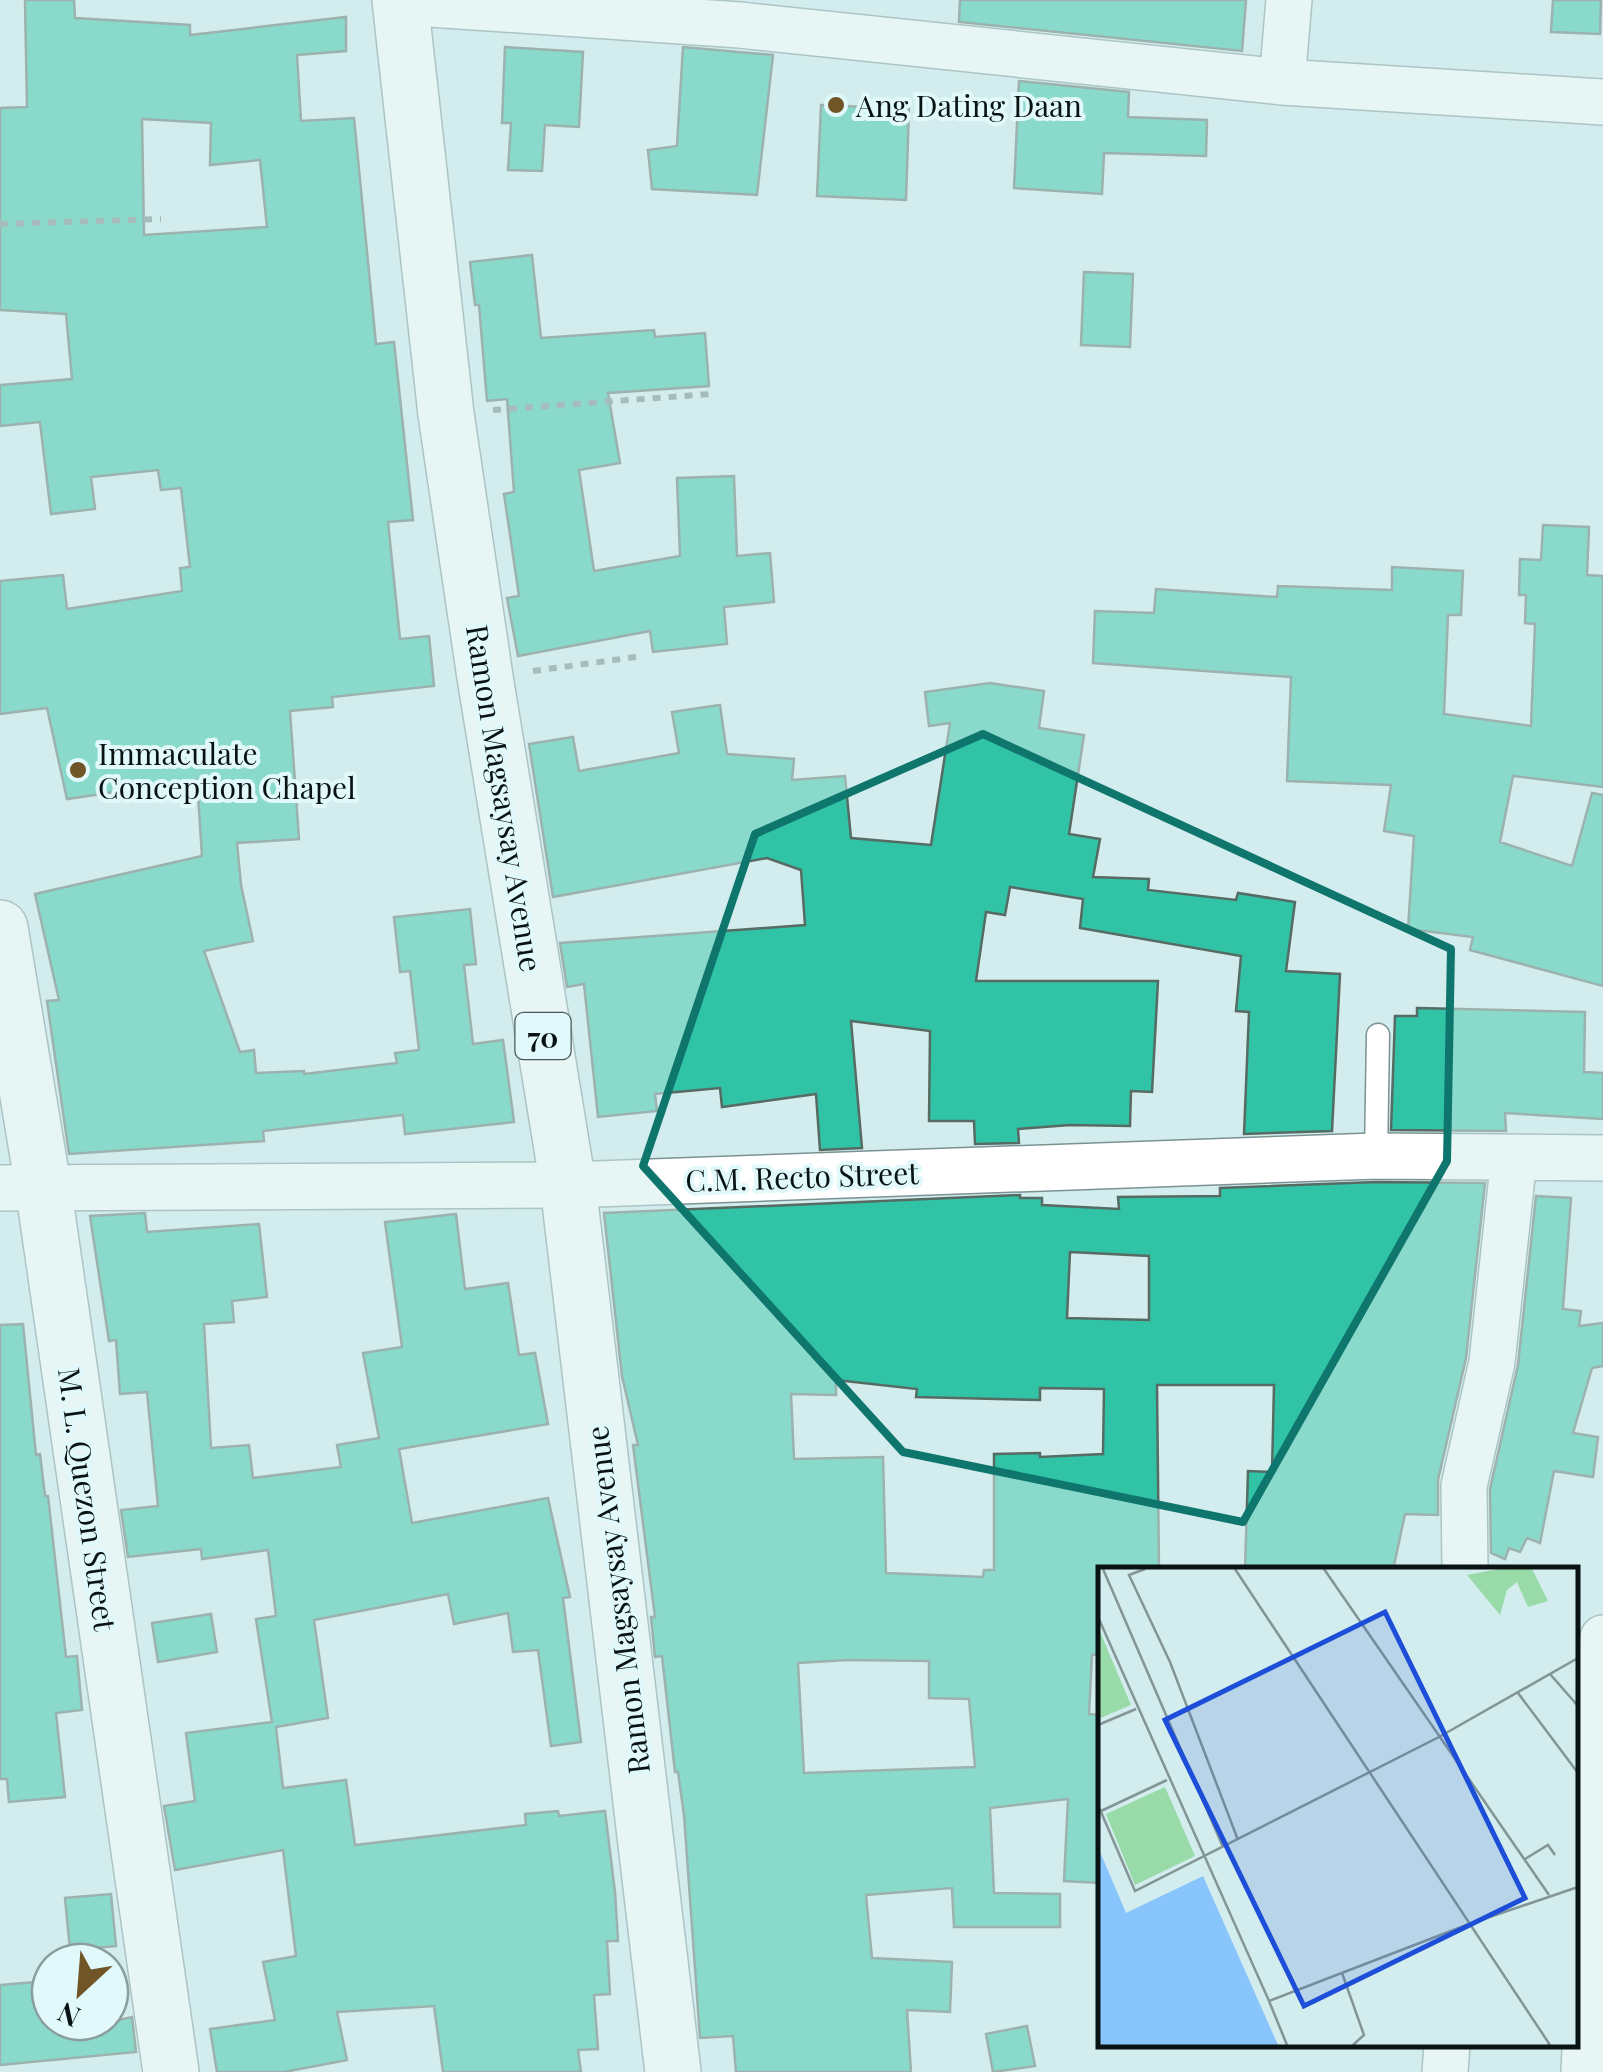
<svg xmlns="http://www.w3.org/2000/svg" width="1603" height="2072" viewBox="0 0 1603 2072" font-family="'Playfair Display',serif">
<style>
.building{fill:#31c3a5;stroke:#576b65;stroke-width:2.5;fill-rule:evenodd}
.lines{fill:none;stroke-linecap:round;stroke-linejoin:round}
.lane-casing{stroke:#7b9293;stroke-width:25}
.street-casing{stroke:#7b9293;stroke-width:48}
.secondary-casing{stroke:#7b9293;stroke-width:58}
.primary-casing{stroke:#7b9293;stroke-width:58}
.path{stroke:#708282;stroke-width:6;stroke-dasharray:8 8;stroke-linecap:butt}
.lane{stroke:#fff;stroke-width:22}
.street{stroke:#fff;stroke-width:45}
.secondary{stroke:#fff;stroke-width:55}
.primary{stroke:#fff;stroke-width:55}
.marked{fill:none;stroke:#0f766e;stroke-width:8;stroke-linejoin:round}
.poi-dot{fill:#705527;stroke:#e1f9fa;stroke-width:4}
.labels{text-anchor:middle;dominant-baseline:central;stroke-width:8;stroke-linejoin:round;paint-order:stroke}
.shield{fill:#e1f9fa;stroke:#4a5858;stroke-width:2.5}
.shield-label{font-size:28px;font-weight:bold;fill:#0a1313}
.poi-label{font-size:30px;fill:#0a1313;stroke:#e1f9fa;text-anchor:start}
.street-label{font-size:30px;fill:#0a1313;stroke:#e1f9fa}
.inset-road{fill:none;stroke:#839596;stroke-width:2.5}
.view{fill:#1d4ed8;fill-opacity:0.15;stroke:#1d4ed8;stroke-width:5}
.inset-edge{fill:none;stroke:#0a1313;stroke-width:5}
</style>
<rect width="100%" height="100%" fill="#d3eced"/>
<path class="building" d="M25 0H74L75 18 190 25V35L346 17V51L297 55 301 121 354 118 376 344 394 342 413 520 388 522 400 639 429 636 434 686 332 697 333 707 290 711 299 839 237 843 241 885 253 941 204 951 240 1052 254 1050 256 1073 304 1071V1074L397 1063 395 1053 419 1050 410 971 400 972 394 917 470 909 476 964 464 965 473 1044 503 1040 514 1122 405 1134 403 1115 263 1131 264 1141 69 1154 47 1001 59 1000 35 894 202 856 197 780 67 799 47 708 0 714V581L63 575 67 609 182 591 180 568 190 567 181 488 161 490 158 470 91 477 95 509 51 514 40 422 0 426V385L72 379 66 314 0 310V108L27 107ZM142 119 211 123 210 165 260 160 267 227 144 235Z
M960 0H1246L1242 51 959 22Z
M1553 0H1601L1600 34 1551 32Z
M505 47 583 52 579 127 545 125 542 171 508 170 511 123H502Z
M683 47 773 55 757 195 652 189 648 150 677 146Z
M1019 81 1129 92 1128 117 1207 120 1206 156 1104 153 1102 194 1014 188Z
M821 105 909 109 906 200 817 196Z
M532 255 541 338 654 330 655 337 705 333 709 386 608 393 620 463 579 470 594 571 680 556 677 478 734 476 737 556 770 553 774 602 724 607 727 644 653 652 650 631 518 656 507 598 519 596 504 494 514 492 507 399 487 401 479 305H475L470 262Z
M1084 272 1133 274 1130 347 1081 345Z
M1543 525 1589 527 1587 575 1603 576V787L1513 776 1500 842 1572 866 1592 793 1603 795V986L1470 950 1473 937 1408 929 1414 836 1384 831 1391 785 1287 781 1291 677 1093 663 1095 611 1154 613 1156 589 1277 597 1278 586 1392 590V567L1463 571 1461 615H1448L1444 714 1531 726 1535 624 1525 623 1526 595H1519L1520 559 1541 560Z
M990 683 1044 691 1039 728 1084 735 1069 834 1100 839 1093 877 1149 879 1148 890 1236 900 1238 893 1295 902 1286 971 1340 974 1332 1131 1244 1134 1249 1012 1236 1011 1241 956 1080 928 1083 899 1010 887 1005 915 986 912 976 981H1158L1152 1092 1131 1091 1130 1126 1070 1125 1018 1129 1019 1143 975 1144 974 1121H929L930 1031 851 1021 862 1148 820 1150 816 1094 722 1107 720 1088 655 1094 657 1111 598 1117 584 984 567 987 560 943 805 925 801 870 767 858 553 897 529 744 573 737 579 771 679 753 672 712 720 705 727 754 794 759 792 780 845 776 851 838 931 845 950 723 929 726 925 692Z
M1417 1008 1585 1012 1584 1072 1603 1073V1119L1505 1113 1506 1131 1391 1130 1395 1016H1417Z
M1376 1182 1485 1183 1466 1358 1438 1480V1515L1405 1514 1393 1570H1245L1248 1471 1272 1472 1274 1385H1157L1159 1570H1100V1654L1092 1655 1089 1714 1100 1715V1883L1064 1881 1068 1799 990 1808 994 1893 1060 1894V1927H954L952 1888 866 1895 872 1958 952 1962 950 2012 907 2010 911 2072H736L733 2036 700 2038 684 1815 678 1772H675L662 1656 655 1657 651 1617H655L633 1445H638L622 1376 604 1213 1020 1195V1198H1042V1205L1119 1209 1118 1197 1220 1196V1188ZM1070 1252 1149 1256V1320L1067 1318ZM836 1380 917 1389 916 1397 1040 1400V1388L1104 1389 1103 1454 1040 1457V1453L994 1454V1570H984L983 1577 886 1573 883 1457 794 1459 791 1394 836 1395ZM848 1660 929 1661V1698L969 1699 975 1767 804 1773 798 1663Z
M1536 1196 1571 1198 1563 1309 1581 1311 1579 1326 1603 1323V1366L1592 1368 1573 1433 1598 1437 1593 1477 1554 1471 1540 1543 1527 1538 1520 1552 1509 1548 1505 1559 1491 1553 1490 1489 1518 1365Z
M145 1213 147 1232 259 1224 267 1297 232 1301 234 1322 204 1324 211 1448 249 1445 253 1478 341 1467 337 1445 379 1438 363 1353 402 1347 385 1222 456 1214 465 1289 508 1283 519 1355 535 1353 548 1424 399 1449 412 1523 548 1498 570 1597 563 1598 581 1742 551 1746 538 1650 513 1652 508 1613 454 1624 448 1594 314 1620 328 1718 276 1727 283 1788 346 1780 355 1845 526 1825 525 1814 558 1811 559 1816 605 1811 615 1892 618 1941H607L610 1994 594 1995 598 2049 578 2050 581 2072H443L434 2006 337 2012 347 2060 284 2072H217L210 2029 275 2020 263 1962 296 1956 283 1850 175 1870 164 1806 195 1801 186 1733 272 1722 256 1619 276 1616 268 1550 202 1559 201 1549 128 1557 121 1510 158 1506 147 1392 120 1394 116 1340 109 1341 90 1216Z
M23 1324 36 1455 40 1454 45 1496H48L66 1657 77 1656 82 1710 56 1713 65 1797 9 1802 7 1779H0V1325Z
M211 1614 217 1652 158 1662 152 1623Z
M111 1894 116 1946 70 1950 65 1898Z
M80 1956 81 1962H50V2022H110L132 2017 136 2052 0 2065V1985L47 1981 45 1959Z
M1027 2026 1035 2066 993 2072 986 2034Z"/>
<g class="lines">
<defs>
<path id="lane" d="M1376 1156 1378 1035"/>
<path id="street" d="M400 2 740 25 1282 82 1603 102
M1282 82 1289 0
M0 1188 568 1185 1376 1156 1603 1158
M1465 1570 1464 1486 1492 1362 1514 1158
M1445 2072 1447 2044
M1584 2072 1603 1638"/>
<path id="secondary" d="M0 928 43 1186 171 2072"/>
<path id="primary" d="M400 0 446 414 485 677 568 1185 673 2072"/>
</defs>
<use href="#lane" class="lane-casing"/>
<use href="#street" class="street-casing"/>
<use href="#secondary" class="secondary-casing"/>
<use href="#primary" class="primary-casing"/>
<path class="path" d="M0 224 161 219
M493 410 711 394
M533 671 636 657"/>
<use href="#lane" class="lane"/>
<use href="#street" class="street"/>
<use href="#secondary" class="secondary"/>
<use href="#primary" class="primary"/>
</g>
<path d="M0 0H1603V2072H0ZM983 734 1451 949 1447 1161 1243 1522 903 1452 643 1166 755 834Z" fill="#d3eced" fill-opacity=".55" fill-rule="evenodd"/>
<path class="marked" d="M983 734 1451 949 1447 1161 1243 1522 903 1452 643 1166 755 834Z"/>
<g class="poi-dot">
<circle cx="836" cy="105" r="10"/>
<circle cx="78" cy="770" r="10"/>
</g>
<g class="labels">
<rect class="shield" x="515.5" y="1013" width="55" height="46" rx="8"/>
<g class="shield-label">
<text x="543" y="1036">70</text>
</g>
<g class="poi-label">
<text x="856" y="105">Ang Dating Daan</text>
<text x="98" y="753">Immaculate<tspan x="98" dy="34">Conception Chapel</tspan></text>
</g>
<g class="street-label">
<text transform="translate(505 798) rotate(81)">Ramon Magsaysay Avenue</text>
<text transform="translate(802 1176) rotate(-2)">C.M. Recto Street</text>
<text transform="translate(88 1499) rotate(82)">M. L. Quezon Street</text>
<text transform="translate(617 1600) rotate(-97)">Ramon Magsaysay Avenue</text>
</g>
</g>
<g transform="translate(1098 1567)">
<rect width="480" height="480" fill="#d3eced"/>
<path d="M401 2H434L450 34 430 40 419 15 409 23 402 48 369 8ZM0 60 33 138 0 152ZM67 220 97 289 37 318 8 247Z" fill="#98dba8"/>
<path d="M0 280 28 346 105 309 180 478H0Z" fill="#88c5fd"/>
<path class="inset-road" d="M5 2 125 280M47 2 31 8 72 95 140 273M137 2 452 478M226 2 451 328M0 50 171 434 371 357M452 107 480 139M420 126 480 206M0 158 38 142M0 238 37 324 341 170 480 91M3 244 69 213M427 292 450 278 457 288M371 357 480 320M244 406 266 468 255 478M171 434 189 478"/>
<path class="view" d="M287 45 427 331 206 439 67 153Z"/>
<rect width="480" height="480" class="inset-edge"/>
</g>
<g transform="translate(80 1992) rotate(206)"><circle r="48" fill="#e1f9fa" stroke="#8b9d9e" stroke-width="2.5"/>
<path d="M0-8L18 38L0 25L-18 38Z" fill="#705527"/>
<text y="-15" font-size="28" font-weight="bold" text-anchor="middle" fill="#0a1313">N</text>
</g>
</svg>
